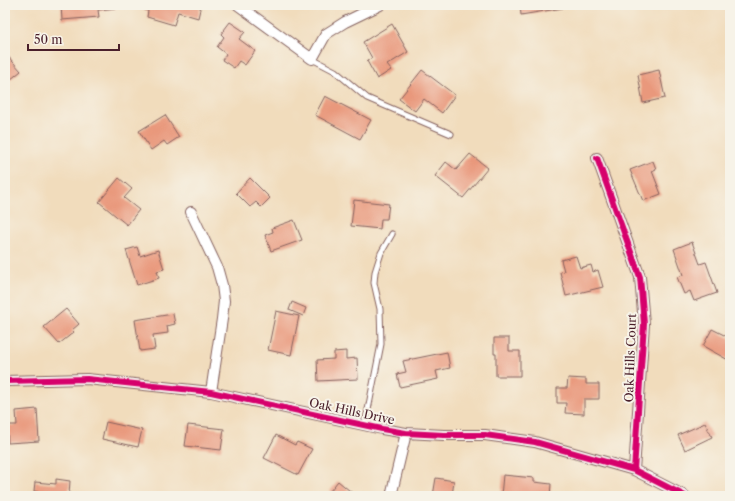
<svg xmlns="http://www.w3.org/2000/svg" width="735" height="501" viewBox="0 0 735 501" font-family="'Libre Caslon Text',serif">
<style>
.building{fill:#e9987b}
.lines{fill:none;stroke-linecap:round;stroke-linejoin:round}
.service-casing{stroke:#84615e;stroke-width:7}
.minor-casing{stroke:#84615e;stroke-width:12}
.service{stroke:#fff;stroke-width:5}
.minor{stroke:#fff;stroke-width:10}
.cycleway-casing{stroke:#f7f3e8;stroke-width:8}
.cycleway{stroke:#d6006c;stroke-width:6}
.labels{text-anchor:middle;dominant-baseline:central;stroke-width:4;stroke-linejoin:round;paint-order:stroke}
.street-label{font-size:12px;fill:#4a1f2b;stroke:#f7f3e8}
</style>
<rect width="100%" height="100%" fill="#f7f3e8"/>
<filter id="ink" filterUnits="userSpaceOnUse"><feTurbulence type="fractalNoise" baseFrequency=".025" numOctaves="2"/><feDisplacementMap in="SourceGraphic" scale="8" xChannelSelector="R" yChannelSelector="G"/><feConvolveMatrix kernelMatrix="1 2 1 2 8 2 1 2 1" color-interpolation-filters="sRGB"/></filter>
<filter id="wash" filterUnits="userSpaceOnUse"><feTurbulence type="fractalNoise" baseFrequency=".012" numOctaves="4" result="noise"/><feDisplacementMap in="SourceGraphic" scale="16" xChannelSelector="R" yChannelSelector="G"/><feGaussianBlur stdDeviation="0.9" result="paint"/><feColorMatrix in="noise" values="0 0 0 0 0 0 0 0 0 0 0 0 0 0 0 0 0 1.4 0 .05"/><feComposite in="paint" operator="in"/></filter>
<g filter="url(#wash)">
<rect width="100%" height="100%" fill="#f1dcbc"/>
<g id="blocks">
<path class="building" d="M61 5H115L116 8 98 10 99 17 62 20Z
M143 5H201L198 18 178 12 174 25 147 17 148 11 142 9Z
M520 5H562L563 8 521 15Z
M230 22 245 32 239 39 255 51 245 65 239 61 234 68 222 60 226 54 217 47 224 37 221 34Z
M392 24 408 52 387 65 391 70 377 79 367 61 372 58 363 42Z
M5 53 21 71 5 84Z
M422 70 455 95 442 113 424 99 415 111 399 99Z
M659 70 665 98 643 103 638 75Z
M325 96 371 120 360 139 315 115Z
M165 115 179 137 167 145 164 141 151 150 139 131Z
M470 154 488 168 463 198 435 176 446 162 456 170Z
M653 161 656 169 652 171 661 194 643 201 630 170Z
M119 178 132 189 124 198 139 210 127 225 99 202Z
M250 178 270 198 261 207 256 202 250 207 236 193Z
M354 200 389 204 387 219H381L380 229 351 226Z
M294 220 302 240 271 251 265 235 273 232 272 228Z
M692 242 700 264 706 262 717 293 694 301 690 291 684 294 677 277 683 275 674 249Z
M137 247 140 256 158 250 164 269 157 271 159 278 137 285 126 250Z
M576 256 580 268 591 265 593 272 598 270 603 287 566 296 560 272 564 271 561 260Z
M292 302 306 308 303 316 289 310Z
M66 309 79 324 72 330 74 332 59 344 44 327Z
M276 311 299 316 291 355 268 350Z
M173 314 175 324 167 326 168 333 153 335 155 349 140 351 135 320Z
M712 329 730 338V361L703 346Z
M494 338H509V351H520V376H496V354H494Z
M346 351V359L357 358 358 379 318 381 317 360 334 359V352Z
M447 352 450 368 436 371 438 379 400 387 397 374 406 372 403 361Z
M568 378 586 379V384H599V399H584V414L565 413 566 403H557V388H567Z
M37 409 39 441 8 443 7 425H17L16 411Z
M106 422 142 430 138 447 102 439Z
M705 423 712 437 685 450 678 435Z
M188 425 224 429 221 450 185 446Z
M276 435 295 445 297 442 312 449 298 475 264 458Z
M503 475 534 478V482L551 484 550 496H501Z
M436 478 454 481 452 496H433Z
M56 479 70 481 69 495 62 494V496H38V492L34 491 35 482 56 484Z
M338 481 356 496H337L330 491Z"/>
</g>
</g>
<g filter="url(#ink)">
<use href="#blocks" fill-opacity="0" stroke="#84615e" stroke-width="1"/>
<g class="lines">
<defs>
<path id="service" d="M312 59 335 71 367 98 451 134
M365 425 381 344 380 309 374 283 375 272 381 253 392 234"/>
<path id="minor" d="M238 5 312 59 326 34 345 22 380 5
M597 158 640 277 644 324 634 470
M191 212 217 267 222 285 224 301 222 319 211 392
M5 381 87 379 211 392 382 429 406 433 444 435H485L535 442 634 470 685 496
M391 496 406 433"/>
</defs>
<use href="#service" class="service-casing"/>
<use href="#minor" class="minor-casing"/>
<use href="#service" class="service"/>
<use href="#minor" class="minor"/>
<defs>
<path id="cycleway" d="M597 158 640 277 644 324 634 470
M5 381 87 379 211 392 382 429 406 433 444 435H485L535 442 634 470 685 496"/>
</defs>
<use href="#cycleway" class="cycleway-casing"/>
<use href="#cycleway" class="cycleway"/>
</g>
</g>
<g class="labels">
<g class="street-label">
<text transform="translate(630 358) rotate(-88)">Oak Hills Court</text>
<text transform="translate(352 411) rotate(12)">Oak Hills Drive</text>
</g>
</g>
<rect width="735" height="501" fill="none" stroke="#f7f3e8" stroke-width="20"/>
<path d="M28 44v6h91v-6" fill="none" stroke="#4a1f2b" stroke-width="2"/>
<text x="34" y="44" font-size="12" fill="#4a1f2b" stroke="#f7f3e8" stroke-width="3" paint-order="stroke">50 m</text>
</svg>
